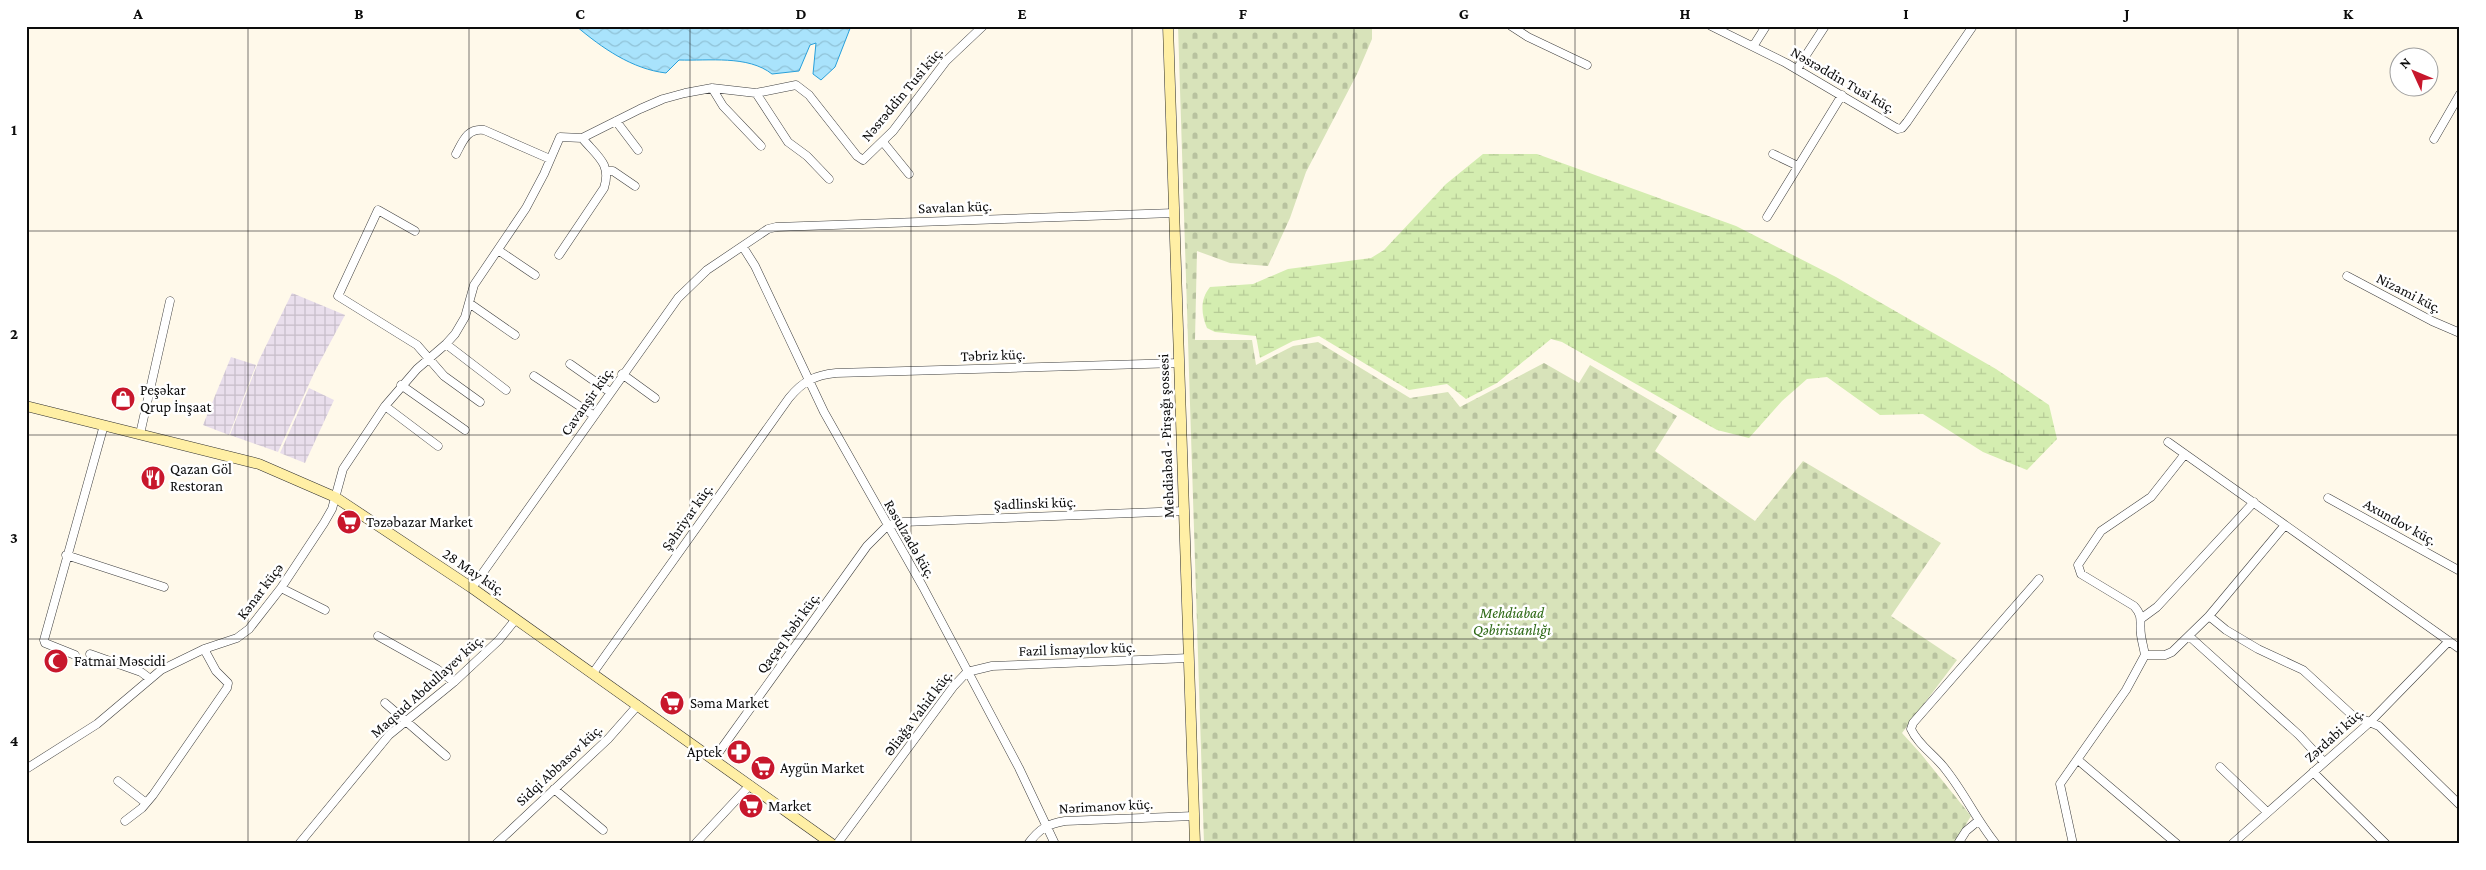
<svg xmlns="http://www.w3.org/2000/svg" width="2486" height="870" viewBox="0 0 2486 870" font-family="'Crimson Pro',serif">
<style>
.industrial{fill:url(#industrial-grid)}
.wetland{fill:url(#wetland-marsh)}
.cemetery{fill:url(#cemetery-stones)}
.water{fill:url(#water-waves);stroke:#29a0da}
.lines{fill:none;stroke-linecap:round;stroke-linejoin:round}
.street-casing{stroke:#3f3f3f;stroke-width:9}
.secondary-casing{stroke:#2e2e2e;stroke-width:11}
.street{stroke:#fff;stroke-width:8}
.secondary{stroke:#ffefa5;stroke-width:10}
.grid{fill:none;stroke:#0c0c0c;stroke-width:1;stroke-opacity:0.55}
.labels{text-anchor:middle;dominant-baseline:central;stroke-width:5;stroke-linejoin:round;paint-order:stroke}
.street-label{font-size:15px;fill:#0c0c0c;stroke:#fff}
.poi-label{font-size:15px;fill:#0c0c0c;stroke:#fff;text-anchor:start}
.park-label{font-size:15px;font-style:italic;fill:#2d6916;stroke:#fff}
.neatline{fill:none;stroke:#0c0c0c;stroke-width:2}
.grid-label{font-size:16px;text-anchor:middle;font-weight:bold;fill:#0c0c0c}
</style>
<defs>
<pattern id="industrial-grid" width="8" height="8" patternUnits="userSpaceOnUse" patternTransform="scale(1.25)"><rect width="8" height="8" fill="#e9deec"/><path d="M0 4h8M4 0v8" fill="none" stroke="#c7bdc9"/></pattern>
<pattern id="wetland-marsh" width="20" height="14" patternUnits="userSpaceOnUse" patternTransform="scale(1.25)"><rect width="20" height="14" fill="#d4edb0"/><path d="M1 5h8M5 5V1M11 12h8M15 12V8" fill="none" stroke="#b5ca96"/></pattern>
<pattern id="cemetery-stones" width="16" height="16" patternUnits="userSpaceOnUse" patternTransform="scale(1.25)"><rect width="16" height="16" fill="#d8e3ba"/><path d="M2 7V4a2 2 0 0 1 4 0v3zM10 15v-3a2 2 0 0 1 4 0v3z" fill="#b8c29f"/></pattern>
<pattern id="water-waves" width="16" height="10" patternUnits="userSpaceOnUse" patternTransform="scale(1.25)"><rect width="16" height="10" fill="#a9e3fc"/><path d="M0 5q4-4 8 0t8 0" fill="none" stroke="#90c2d7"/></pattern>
</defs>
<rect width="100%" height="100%" fill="#fff9ea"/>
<path class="industrial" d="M292 293 345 315 315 371 278 452 230 435 259 360Z
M231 357 256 365 229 435 203 425Z
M309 388 334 400 305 463 280 453Z"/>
<path class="wetland" d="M1483 154H1537L1736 226 1836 277 1996 369 2049 405 2057 439 2027 470 1983 452 1923 414 1880 415 1827 377 1807 379 1782 401 1749 438 1717 430 1562 342 1551 339 1497 383 1466 399 1447 384 1409 390 1319 336 1293 341 1260 358 1256 336 1215 332 1207 328C1201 314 1200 299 1210 287L1253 284 1288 269 1371 258 1384 250 1446 184Z"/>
<path class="cemetery" d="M1178 26H1372V39L1357 74 1306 172 1290 218 1268 266 1230 263 1197 251 1195 340H1252L1256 365 1293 346 1318 342 1410 398 1448 392 1460 407 1544 363 1579 383 1590 365 1677 416 1655 451 1755 521 1803 461 1941 543 1891 616 1957 660 1902 733 1921 754 1971 816 1954 844H1204Z"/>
<path class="water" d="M576 26H851L835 67 821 80 813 74 816 43 810 45 799 71 772 74C748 55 709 61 679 60L666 73C632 69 602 48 576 26Z"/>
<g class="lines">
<defs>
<path id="street" d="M1511 26 1528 37 1587 65
M1711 26 1786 63 1898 129 1902 128 1907 122 1973 26
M1754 45 1766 26
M1797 69 1825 26
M712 88 723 106 761 146
M756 93 788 142 807 156 829 179
M616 121 638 150
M2434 139 2460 94
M883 142 909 174
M456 154C463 141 467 128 484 130L550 159
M1773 154 1798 166
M607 171H613L635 186
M1767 217 1842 95
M415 231 378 210 338 296 417 345 444 376 480 402
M743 247 755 266 824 412 923 587 1019 768 1055 844
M498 250 535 275
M559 255 604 188C612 164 597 156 582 138
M2347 276 2432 321 2460 333
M469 303 515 335
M446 344 506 390
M570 364 610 392
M622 374 655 398
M534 376 593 415
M401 385 465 430
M385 406 438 446
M140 434 170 301
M2168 442 2460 649
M2328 498 2460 571
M66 555 164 587
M281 588 325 610
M472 588 678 298 707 270 768 229 776 227 1174 213
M2209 616 2226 630 2258 649 2303 670 2352 715 2379 726 2460 805
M2142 618 2157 607 2254 502
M378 636 437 669 454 682
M2189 636 2299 735 2324 762
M90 654 141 672 149 678
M75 655 45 643 44 640 104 425
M2145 655H2165L2172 652 2209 616 2285 525
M593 673 789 398C803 381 815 375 836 373L1179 363
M385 703 446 756
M714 759 867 546 887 526 904 522 1184 511
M2078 760 2177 844
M2220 767 2267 812
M26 769 97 724 161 670 204 649 237 638 249 629 281 588 324 523 332 509 343 469 385 406 417 369 446 344 455 334 465 317 474 285 526 208 544 174 560 137 582 138 640 109 663 99 685 93 712 88 756 93 796 85 809 95 857 156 863 160 893 131 946 61 983 26
M2313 772 2386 844
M118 781 146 803
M554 789 603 830
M125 821 142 808 153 795 227 688 228 683 216 671 204 649
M1959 842 1966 831 1978 821
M299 844 389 735 454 682 499 640 516 619
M496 844 608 739 638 705
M695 844 750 785
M837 844 953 687 967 672 992 666 1189 658
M1028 844C1039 829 1047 824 1065 821L1194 816
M1996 844C1977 821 1965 794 1946 770 1936 756 1918 745 1911 729L1913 723 2039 579
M2073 844 2060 784 2126 690 2145 655C2144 649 2142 642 2141 635 2139 622 2144 617 2134 606L2081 574 2078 565 2101 531 2151 497 2185 454
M2232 844 2369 723 2449 641"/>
<path id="secondary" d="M1168 26 1195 844
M26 406 259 464 335 497 472 588 832 844"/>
</defs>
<use href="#street" class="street-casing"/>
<use href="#secondary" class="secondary-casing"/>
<use href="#street" class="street"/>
<use href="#secondary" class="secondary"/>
</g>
<path class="grid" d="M248 26V844M469 26V844M690 26V844M911 26V844M1132 26V844M1354 26V844M1575 26V844M1795 26V844M2016 26V844M2238 26V844M26 231H2460M26 435H2460M26 639H2460"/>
<defs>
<symbol id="shop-disc" viewBox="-11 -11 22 22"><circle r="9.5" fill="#c8172c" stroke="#fff"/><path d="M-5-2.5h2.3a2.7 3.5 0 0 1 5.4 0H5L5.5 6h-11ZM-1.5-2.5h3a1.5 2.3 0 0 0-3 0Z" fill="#fff"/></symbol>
<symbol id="restaurant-disc" viewBox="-11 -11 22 22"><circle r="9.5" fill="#c8172c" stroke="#fff"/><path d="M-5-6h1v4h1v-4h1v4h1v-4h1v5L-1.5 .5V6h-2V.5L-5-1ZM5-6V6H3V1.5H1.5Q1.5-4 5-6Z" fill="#fff"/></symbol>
<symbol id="supermarket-disc" viewBox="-11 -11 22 22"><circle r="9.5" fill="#c8172c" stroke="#fff"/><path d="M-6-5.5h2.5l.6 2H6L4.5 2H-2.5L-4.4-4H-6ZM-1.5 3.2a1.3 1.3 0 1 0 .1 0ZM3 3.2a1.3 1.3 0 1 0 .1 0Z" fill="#fff"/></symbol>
<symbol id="mosque-disc" viewBox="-11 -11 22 22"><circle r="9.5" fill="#c8172c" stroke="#fff"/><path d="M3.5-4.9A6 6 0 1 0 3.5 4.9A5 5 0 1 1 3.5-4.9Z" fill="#fff"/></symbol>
<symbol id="pharmacy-disc" viewBox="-11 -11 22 22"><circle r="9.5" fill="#c8172c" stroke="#fff"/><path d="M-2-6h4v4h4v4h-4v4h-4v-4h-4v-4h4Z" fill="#fff"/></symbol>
</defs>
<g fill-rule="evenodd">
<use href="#shop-disc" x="109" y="385" width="28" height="28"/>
<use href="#restaurant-disc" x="139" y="464" width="28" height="28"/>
<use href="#supermarket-disc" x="335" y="508" width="28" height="28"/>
<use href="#mosque-disc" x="42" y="647" width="28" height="28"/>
<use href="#supermarket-disc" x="658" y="689" width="28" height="28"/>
<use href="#pharmacy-disc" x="725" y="738" width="28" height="28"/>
<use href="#supermarket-disc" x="749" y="754" width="28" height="28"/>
<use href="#supermarket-disc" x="737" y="792" width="28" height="28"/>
</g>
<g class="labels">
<g class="street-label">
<text transform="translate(1843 80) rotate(30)">Nəsrəddin Tusi küç.</text>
<text transform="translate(902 94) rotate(-50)">Nəsrəddin Tusi küç.</text>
<text transform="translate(955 207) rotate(-2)">Savalan küç.</text>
<text transform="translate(2409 293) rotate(27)">Nizami küç.</text>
<text transform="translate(993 355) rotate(-2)">Təbriz küç.</text>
<text transform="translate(587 401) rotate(-55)">Cavanşir küç.</text>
<text transform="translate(1166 436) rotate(-92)">Mehdiabad - Pirşağı şossesi</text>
<text transform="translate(1035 503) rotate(-2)">Şadlinski küç.</text>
<text transform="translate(687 517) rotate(-55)">Şəhriyar küç.</text>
<text transform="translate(2400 522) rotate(29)">Axundov küç.</text>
<text transform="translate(910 539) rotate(60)">Rəsulzadə küç.</text>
<text transform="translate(474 572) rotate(34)">28 May küç.</text>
<text transform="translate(260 591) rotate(-53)">Kənar küçə</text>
<text transform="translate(788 633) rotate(-54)">Qaçaq Nəbi küç.</text>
<text transform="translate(1077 649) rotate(-2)">Fazil İsmayılov küç.</text>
<text transform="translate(427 686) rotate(-42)">Maqsud Abdullayev küç.</text>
<text transform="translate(918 713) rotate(-53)">Əliağa Vahid küç.</text>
<text transform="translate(2334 735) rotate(-42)">Zərdabi küç.</text>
<text transform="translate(559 765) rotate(-43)">Sidqi Abbasov küç.</text>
<text transform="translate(1106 806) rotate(-3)">Nərimanov küç.</text>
</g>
<g class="poi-label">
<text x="140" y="390">Peşəkar<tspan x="140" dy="17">Qrup İnşaat</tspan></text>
<text x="170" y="469">Qazan Göl<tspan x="170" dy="17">Restoran</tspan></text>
<text x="366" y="522">Təzəbazar Market</text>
<text x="74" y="661">Fatmai Məscidi</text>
<text x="690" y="703">Səma Market</text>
<text x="722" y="752" text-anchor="end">Aptek</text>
<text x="780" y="768">Aygün Market</text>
<text x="768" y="806">Market</text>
</g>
<g class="park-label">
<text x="1512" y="613">Mehdiabad<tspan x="1512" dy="17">Qəbiristanlığı</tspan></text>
</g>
</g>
<rect width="2486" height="870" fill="none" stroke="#ffffff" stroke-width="55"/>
<g transform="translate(2414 72) rotate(314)"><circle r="24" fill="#ffffff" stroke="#9e9e9e"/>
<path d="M0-4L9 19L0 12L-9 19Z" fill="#c8172c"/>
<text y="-8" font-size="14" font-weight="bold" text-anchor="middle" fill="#0c0c0c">N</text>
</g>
<rect x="28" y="28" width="2430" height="814" class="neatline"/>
<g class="grid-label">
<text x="138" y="19">A</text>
<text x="359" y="19">B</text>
<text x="580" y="19">C</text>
<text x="801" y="19">D</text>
<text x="1022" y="19">E</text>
<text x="1243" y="19">F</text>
<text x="1464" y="19">G</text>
<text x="1685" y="19">H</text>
<text x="1906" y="19">I</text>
<text x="2127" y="19">J</text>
<text x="2348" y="19">K</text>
<text x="14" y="135">1</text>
<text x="14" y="339">2</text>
<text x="14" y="543">3</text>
<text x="14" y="746">4</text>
</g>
</svg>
